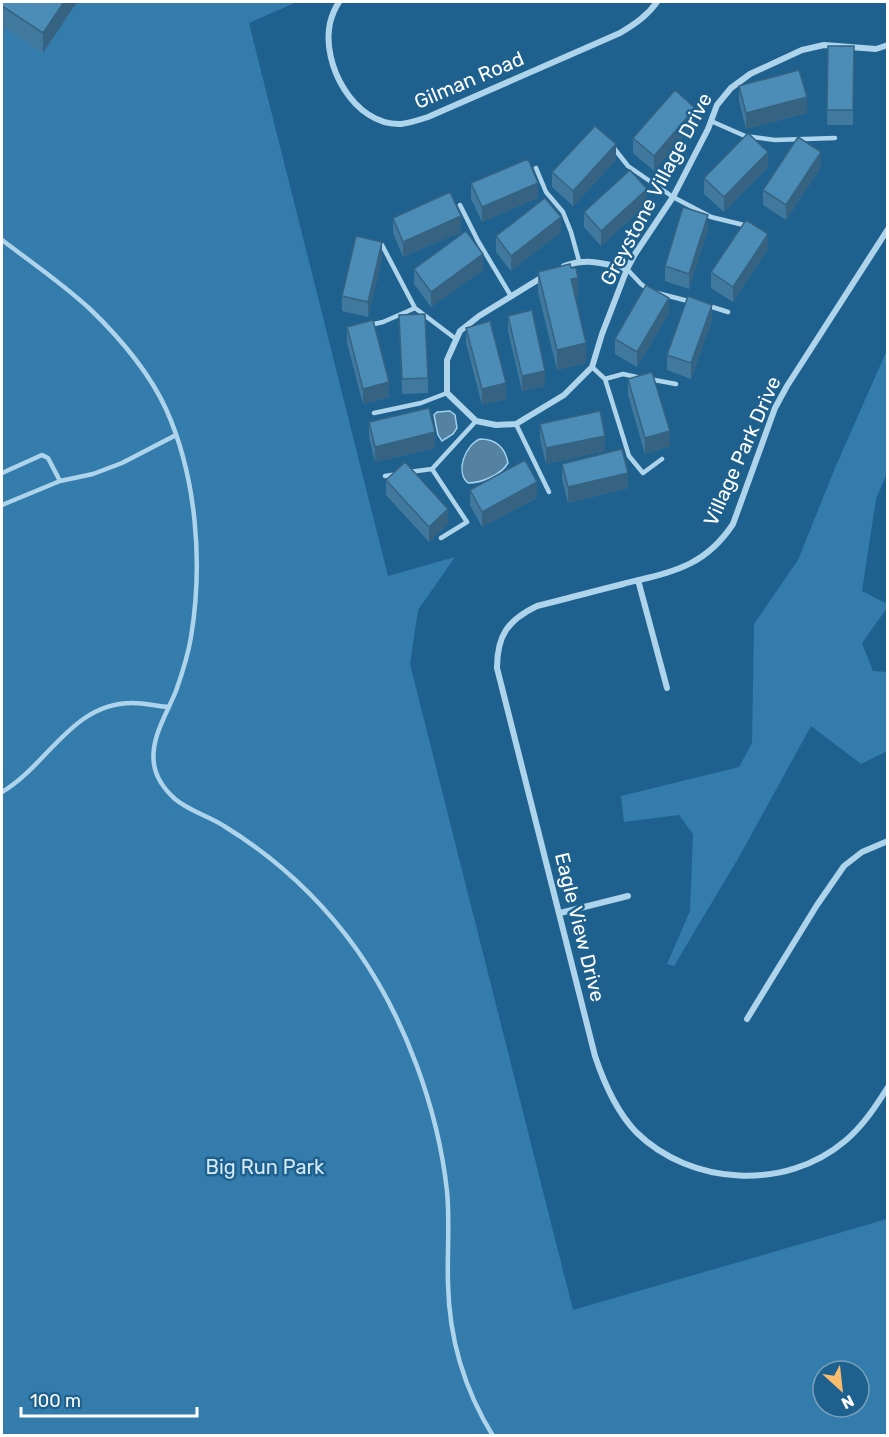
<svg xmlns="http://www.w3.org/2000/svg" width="889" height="1437" viewBox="0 0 889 1437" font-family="Rubik,sans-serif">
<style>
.green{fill:#337cac;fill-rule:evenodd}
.water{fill:#5482a0;stroke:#a2d1ee;stroke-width:1.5}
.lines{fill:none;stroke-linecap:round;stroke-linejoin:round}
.service{stroke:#aed4ec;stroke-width:4.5}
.minor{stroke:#aed4ec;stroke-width:6}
.wall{fill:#41799e}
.shaded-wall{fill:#356381}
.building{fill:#4c8db8;stroke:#356381;stroke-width:1.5}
.labels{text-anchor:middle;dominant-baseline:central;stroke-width:5;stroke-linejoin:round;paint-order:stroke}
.street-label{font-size:20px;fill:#fff;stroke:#1f618e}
.park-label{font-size:20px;fill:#d4eaf9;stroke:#1f618e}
</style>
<rect width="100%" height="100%" fill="#1f618e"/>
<path class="green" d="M2 2H297L249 23 388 576 455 557 418 610 410 664 573 1310 887 1219V1435H2ZM823 1371H859V1407H823Z
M887 350V473L876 499 862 591 887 604V608L862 643 873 671 887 672V751L861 764 811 726 739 857 674 966 667 964 690 911 693 834 679 815 624 822 621 796 739 767 752 743 754 624 798 560 835 468Z"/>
<path class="water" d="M450 411 455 415 457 428 453 434 442 441 438 435 434 415 437 412Z
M480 439C496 439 505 447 508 463 501 475 481 483 468 483 455 472 465 445 480 439Z"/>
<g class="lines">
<path class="service" d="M711 121 745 136 775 140 835 138
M613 147 628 166 673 197 711 217 748 226
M536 168 546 192 563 212 571 232 579 261
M460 205 478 241 511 296
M2 240C31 262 63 284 90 309 119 337 149 372 166 409 197 478 203 564 191 637 188 655 182 674 176 691 167 713 150 739 154 764 156 778 165 790 175 799 189 811 209 816 224 826 276 858 322 901 357 950 405 1018 438 1109 447 1191 450 1221 447 1252 448 1283 449 1338 464 1389 493 1436
M378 244 382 245 415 308 456 339
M627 269 641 284 649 290
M657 293 692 302
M709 306 728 312
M370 325 383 322 415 308
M592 367 605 379 629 456 643 473 662 459
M605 379 623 374 641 378
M649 379 676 384
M374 413 421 403 447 393
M516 424 549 492
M432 469 467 522 441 538
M409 472 432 469 476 421
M2 473 42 455 48 458 60 481
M385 476 398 474
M2 505 60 481 93 474 122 463 176 435
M2 792C48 765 72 703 132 703 144 703 157 706 169 707"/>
<path class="minor" d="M339 2C335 8 332 15 330 23 321 64 354 126 401 124 410 123 419 120 428 117L620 33C635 24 647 16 657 2
M888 229 787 386 775 408 733 524C704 568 670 572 623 584 594 591 566 599 537 606 508 620 497 635 497 668L595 1056C604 1083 616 1111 636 1132 691 1186 786 1191 845 1141 863 1126 876 1106 888 1087
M564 266C587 258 604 263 627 269
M544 276 479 316 460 331 447 360V393L476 421 496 425 516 424 564 395 592 367 602 334 627 269 635 254 673 197 708 129 717 105 731 88 750 74 802 50 824 45 876 49 888 45
M638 580 667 688
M560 913 628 896
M747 1019 817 905 844 866 862 852 888 841"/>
</g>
<path class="wall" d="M2 2H77L43 53 2 26Z
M828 46H854L853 125H827Z
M739 86 807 113 746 129 739 101Z
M695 123 654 171 633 153V138Z
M616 160 573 206 552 187V172Z
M768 167 724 212 704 194V178Z
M821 167 786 220 763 205V190Z
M471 183 538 198 482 222 471 199Z
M647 204 601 246 584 227V212Z
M393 218 461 232 403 257 393 233Z
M708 230 689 289 665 281V266Z
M561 232 511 271 496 252V236Z
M768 249 733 302 711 288V272Z
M382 258 368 317 342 311V296Z
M414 269 483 270 431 307 414 284Z
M538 272 578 298H576L586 363 557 370 538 292Z
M669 313 637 367 615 354V339Z
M399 315 428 378V393L402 394Z
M508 316 545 386 522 391 508 331Z
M712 320 691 379 667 370V355Z
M347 327 389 397 363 404 347 343Z
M466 328 506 399 482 405 466 343Z
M628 379 670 446 645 454 628 395Z
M369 422 435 448 375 462 369 437Z
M540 424 605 451 546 464 540 439Z
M562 464 628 488 568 503 562 479Z
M386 480 448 524 429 542 386 495Z
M470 490 537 498 482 527 470 505Z"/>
<path class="shaded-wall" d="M64 2H77L43 53V33Z
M807 97V113L746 129V113Z
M695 108V123L654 171V156Z
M616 144V160L573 206V191Z
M768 152V167L724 212V197Z
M821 152V167L786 220V205Z
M538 183V198L482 222V207Z
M647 189V204L601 246V231Z
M708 215V230L689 289V274Z
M461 216V232L403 257V242Z
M561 217V232L511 271V256Z
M768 234V249L733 302V287Z
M382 242V258L368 317V302Z
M483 254V270L431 307V292Z
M578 278V298L571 300V279Z
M669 298V313L637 367V352Z
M712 305V320L691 379V363Z
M586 343V363L557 370V350Z
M545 371V386L522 391V376Z
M389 382V397L363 404V389Z
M506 383V399L482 405V389Z
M670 431V446L645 454V438Z
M435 432V448L375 462V447Z
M605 436V451L546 464V448Z
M628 473V488L568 503V487Z
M537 482V498L482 527V512Z
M448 509V524L429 542V527Z"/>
<path class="building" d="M2 2H64L43 33 2 6Z
M828 46H854L853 110H827Z
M799 70 807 97 746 113 739 86Z
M675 90 695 108 654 156 633 138Z
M595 126 616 144 573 191 552 172Z
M748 133 768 152 724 197 704 178Z
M798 137 821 152 786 205 763 190Z
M528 159 538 183 482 207 471 183Z
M630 170 647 189 601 231 584 212Z
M450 192 461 216 403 242 393 218Z
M545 198 561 217 511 256 496 236Z
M683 207 708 215 689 274 665 266Z
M746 220 768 234 733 287 711 272Z
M466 231 483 254 431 292 414 269Z
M356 236 382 242 368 302 342 296Z
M570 264 571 268H576L578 278 571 279 586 343 557 350 538 272Z
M646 285 669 298 637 352 615 339Z
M688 296 712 305 691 363 667 355Z
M532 310 545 371 522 376 508 316Z
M425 314 428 378 402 379 399 315Z
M373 320 389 382 363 389 347 327Z
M490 321 506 383 482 389 466 328Z
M652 372 670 431 645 438 628 379Z
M429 408 435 432 375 447 369 422Z
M600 411 605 436 546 448 540 424Z
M622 449 628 473 568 487 562 464Z
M525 460 537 482 482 512 470 490Z
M405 462 448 509 429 527 386 480Z"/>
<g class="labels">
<g class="street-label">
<text transform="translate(469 80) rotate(-23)">Gilman Road</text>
<text transform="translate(656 189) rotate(-62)">Greystone Village Drive</text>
<text transform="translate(742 451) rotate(-66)">Village Park Drive</text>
<text transform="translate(580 927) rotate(76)">Eagle View Drive</text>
</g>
<g class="park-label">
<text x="265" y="1167">Big Run Park</text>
</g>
</g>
<rect width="889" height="1437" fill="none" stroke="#ffffff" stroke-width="6"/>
<g transform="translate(841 1389) rotate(153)"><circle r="28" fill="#1f618e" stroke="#79a0bb" stroke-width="1.5"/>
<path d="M0-4.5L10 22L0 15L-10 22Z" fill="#fabc6e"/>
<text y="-9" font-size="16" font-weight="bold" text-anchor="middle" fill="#ffffff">N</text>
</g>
<path d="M21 1407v9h176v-9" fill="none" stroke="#ffffff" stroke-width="3"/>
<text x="30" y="1407" font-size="18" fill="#ffffff" stroke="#1f618e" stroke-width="4.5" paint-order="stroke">100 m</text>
</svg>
